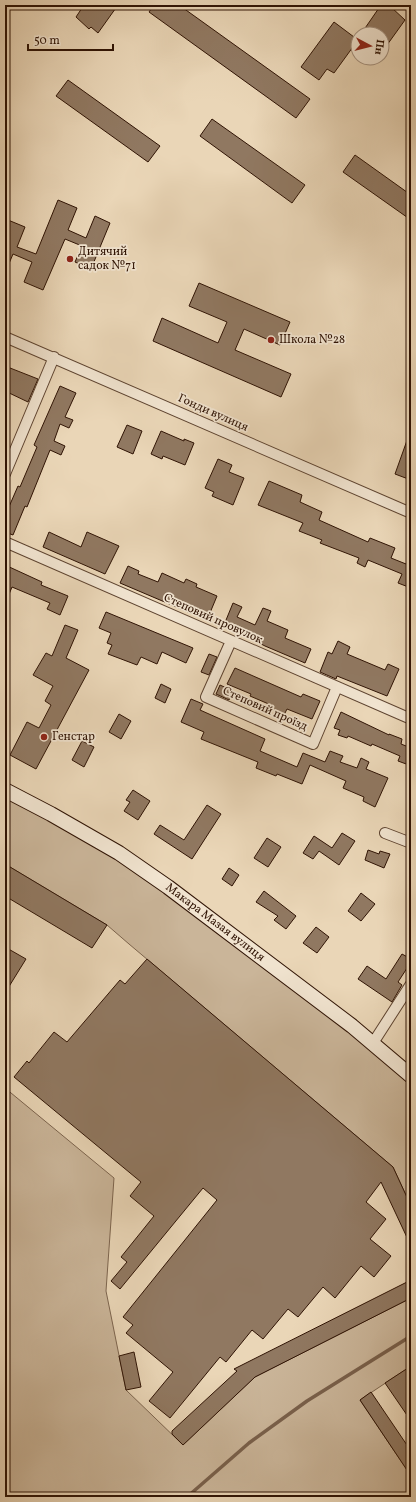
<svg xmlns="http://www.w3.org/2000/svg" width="416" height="1502" viewBox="0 0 416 1502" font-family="Vollkorn,serif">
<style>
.green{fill:#cab599;stroke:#7c644e}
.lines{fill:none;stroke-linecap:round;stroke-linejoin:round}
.stream{stroke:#79604b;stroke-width:3.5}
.building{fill:#907861;stroke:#2f1304}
.street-casing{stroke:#5e4431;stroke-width:12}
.secondary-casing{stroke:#2f1304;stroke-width:16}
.street{stroke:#f1e4d0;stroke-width:10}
.secondary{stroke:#f1e4d0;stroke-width:14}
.poi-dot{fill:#8f2418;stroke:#f1e4d0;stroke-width:1.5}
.labels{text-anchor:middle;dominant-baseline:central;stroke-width:3.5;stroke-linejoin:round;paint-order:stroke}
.poi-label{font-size:12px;fill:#2f1304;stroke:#f1e4d0;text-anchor:start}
.street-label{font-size:12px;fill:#2f1304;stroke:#f1e4d0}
</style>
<rect width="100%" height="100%" fill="#ead6b7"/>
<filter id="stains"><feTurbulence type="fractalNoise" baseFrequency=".005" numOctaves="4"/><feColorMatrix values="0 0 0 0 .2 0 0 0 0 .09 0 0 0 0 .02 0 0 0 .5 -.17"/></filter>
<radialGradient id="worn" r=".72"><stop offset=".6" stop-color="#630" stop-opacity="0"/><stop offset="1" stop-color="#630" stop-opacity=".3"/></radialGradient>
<path class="green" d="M5 795 117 857 349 1030 411 1082V1206L393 1167 129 944 107 925 5 864Z
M5 1088 114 1178 106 1291 126 1390 183 1445 255 1377 411 1298V1366L360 1400 411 1476V1497H5Z"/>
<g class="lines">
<path class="stream" d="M187 1497 249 1443 307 1401 411 1336"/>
</g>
<path class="building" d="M84 5H118L98 33 91 27 89 29 76 17Z
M154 5H179L310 99 296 118 149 12Z
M381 5 390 9 391 7 405 20 382 52V34H361Z
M334 22 358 40 334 73 327 69 319 80 301 67Z
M68 80 160 146 148 162 56 96Z
M212 119 305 185 292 203 200 136Z
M355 155 411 195V220L343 172Z
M58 200 77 208 68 230 86 238 95 216 110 223 91 269 75 262 82 246 65 239 43 290 24 282 32 262 13 254 5 273V227L8 220 25 227 17 247 36 254Z
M199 283 290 322 280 345 244 329 235 350 291 374 281 397 153 341 162 318 218 343 227 322 189 306Z
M5 366 38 379 28 402 5 391Z
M60 386 76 393 65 417 73 420 69 428 60 424 54 441 65 446 61 455 50 450 27 507 25 506 13 535 5 532 8 520 5 519V516L18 486 20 487 37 447 34 445Z
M127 425 142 431 133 454 117 447Z
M161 431 184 441V439L194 443 185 465 163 456 162 459 151 454Z
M410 432H411V480L395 474Z
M218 459 232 465 229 472 244 478 233 505 212 496 214 492 205 488Z
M269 481 302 495 300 502 322 512 319 520 368 542 370 538 395 548 391 558 406 564 411 553V588L398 583 402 574 368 560 365 567 357 563 359 558 320 543 322 540 299 531 303 523 258 505Z
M49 532 81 547 87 532 119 546 105 574 43 547Z
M5 565 42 582 41 585 68 596 60 615 47 609 50 603 12 587 5 604Z
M128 566 139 571 138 574 158 582 162 573 184 583 186 579 197 584 196 587 217 596 207 620 120 583Z
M233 603 242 607 237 617 255 625 263 608 271 611 267 621 288 630 285 638 311 649 305 663 265 646 224 625Z
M106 612 193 648 186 663 162 652 157 664 141 657 137 665 108 654 112 645 107 643 111 633 99 628Z
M65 625 78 630 66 658 89 670 36 769 10 755 27 722 39 728 51 705 45 701 53 686 33 675 46 653 52 656Z
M338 641 350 647 347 654 385 670 388 664 399 669 387 696 337 676 336 679 320 672 328 652 332 654Z
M209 654 217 657 209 675 201 672Z
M235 668 301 697 303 694 320 701 312 719 287 709 284 715 270 709 271 705 250 696 251 694 227 684Z
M161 684 171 689 165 703 155 698Z
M220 685 233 691 229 700 216 694Z
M191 699 203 704 200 710 265 739 260 751 297 767 303 753 325 762 330 751 343 756 340 762 357 768 361 758 369 762 366 769 388 778 375 807 363 801 364 797 343 788 346 781 310 765 302 784 277 774 276 776 256 768 258 762 201 739 204 732 181 722Z
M341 712 389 735V734L402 739 401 744 411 748V760L409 765 398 761 400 756 372 744 371 746 348 736 347 738 338 735 340 730 334 728Z
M119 714 131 721 121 739 109 732Z
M82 741 94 747 84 767 72 760Z
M133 790 150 801 138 820 124 811 130 802 126 800Z
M207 805 221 814 192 859 154 834 160 825 184 840Z
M342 833 355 841 339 865 319 851 313 859 303 853 314 836 332 848Z
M267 838 281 847 268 867 254 858Z
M368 850 379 854 380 851 390 854 384 868 365 860Z
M5 864 107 925 92 948 5 896Z
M229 868 239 875 232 886 222 879Z
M264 891 296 916 286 929 274 920 278 916 256 902Z
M361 893 375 904 361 921 348 911Z
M316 927 329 937 317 953 303 943Z
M5 947 26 959 5 993Z
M402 954 411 959V962L398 982 402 985 392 1002 358 979 367 966 386 979Z
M147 959 393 1167 411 1206V1246L381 1182 366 1202 386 1219 370 1239 391 1256 374 1277 361 1266 335 1298 323 1287 298 1317 288 1309 263 1339 252 1330 226 1362 220 1357 170 1418 149 1401 173 1372 126 1333 133 1325 123 1317 217 1200 203 1188 120 1289 111 1281 127 1262 121 1257 154 1216 130 1196 141 1182 14 1077 27 1061 29 1063 54 1032 67 1042 120 980 125 984Z
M411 1280V1298L255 1377 183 1445 172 1434V1431L237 1371 234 1369Z
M134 1352 141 1387 126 1390 119 1356Z
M411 1366V1421L385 1383Z
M371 1392 411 1451V1476L360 1400Z"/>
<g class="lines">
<defs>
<path id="street" d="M5 337 411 513
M5 474 54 357
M5 542 411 719
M231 641 206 697 313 744 337 687
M385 833 411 843
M373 1043 411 984"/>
<g id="secondary">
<path id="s1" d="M5 790 51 814 119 853 168 887 352 1026 411 1076"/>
</g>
</defs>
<use href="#street" class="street-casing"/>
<use href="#secondary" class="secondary-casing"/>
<use href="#street" class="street"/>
<use href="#secondary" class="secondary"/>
</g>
<g class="poi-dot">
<circle cx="70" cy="259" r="4"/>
<circle cx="271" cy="340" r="4"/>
<circle cx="44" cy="737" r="4"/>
</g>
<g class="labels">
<g class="poi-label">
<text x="78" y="252">Дитячий<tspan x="78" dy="14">садок №71</tspan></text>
<text x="279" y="340">Школа №28</text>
<text x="52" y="737">Генстар</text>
</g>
<g class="street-label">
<text transform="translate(213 413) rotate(24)">Гонди вулиця</text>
<text transform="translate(213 619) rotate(24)">Степовий провулок</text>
<text transform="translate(265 709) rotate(24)">Степовий проїзд</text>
<text stroke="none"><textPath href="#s1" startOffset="249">Макара Мазая вулиця</textPath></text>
</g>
</g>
<rect width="416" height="1502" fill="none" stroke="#ead6b7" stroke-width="20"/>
<rect x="6" y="6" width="404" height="1490" fill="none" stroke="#2f1304" stroke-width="2"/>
<rect x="10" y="10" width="396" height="1482" fill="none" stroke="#2f1304"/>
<g transform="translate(370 46) rotate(97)"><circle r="19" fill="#f1e4d0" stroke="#a3907e"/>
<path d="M0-3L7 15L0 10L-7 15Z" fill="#8f2418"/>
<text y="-6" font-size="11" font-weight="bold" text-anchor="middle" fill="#2f1304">Пн</text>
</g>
<path d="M28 44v6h85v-6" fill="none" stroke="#2f1304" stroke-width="2"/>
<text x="34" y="44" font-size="12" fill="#2f1304" stroke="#f1e4d0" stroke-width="3" paint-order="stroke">50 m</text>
<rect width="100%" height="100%" filter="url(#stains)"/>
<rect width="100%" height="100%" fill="url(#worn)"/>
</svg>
